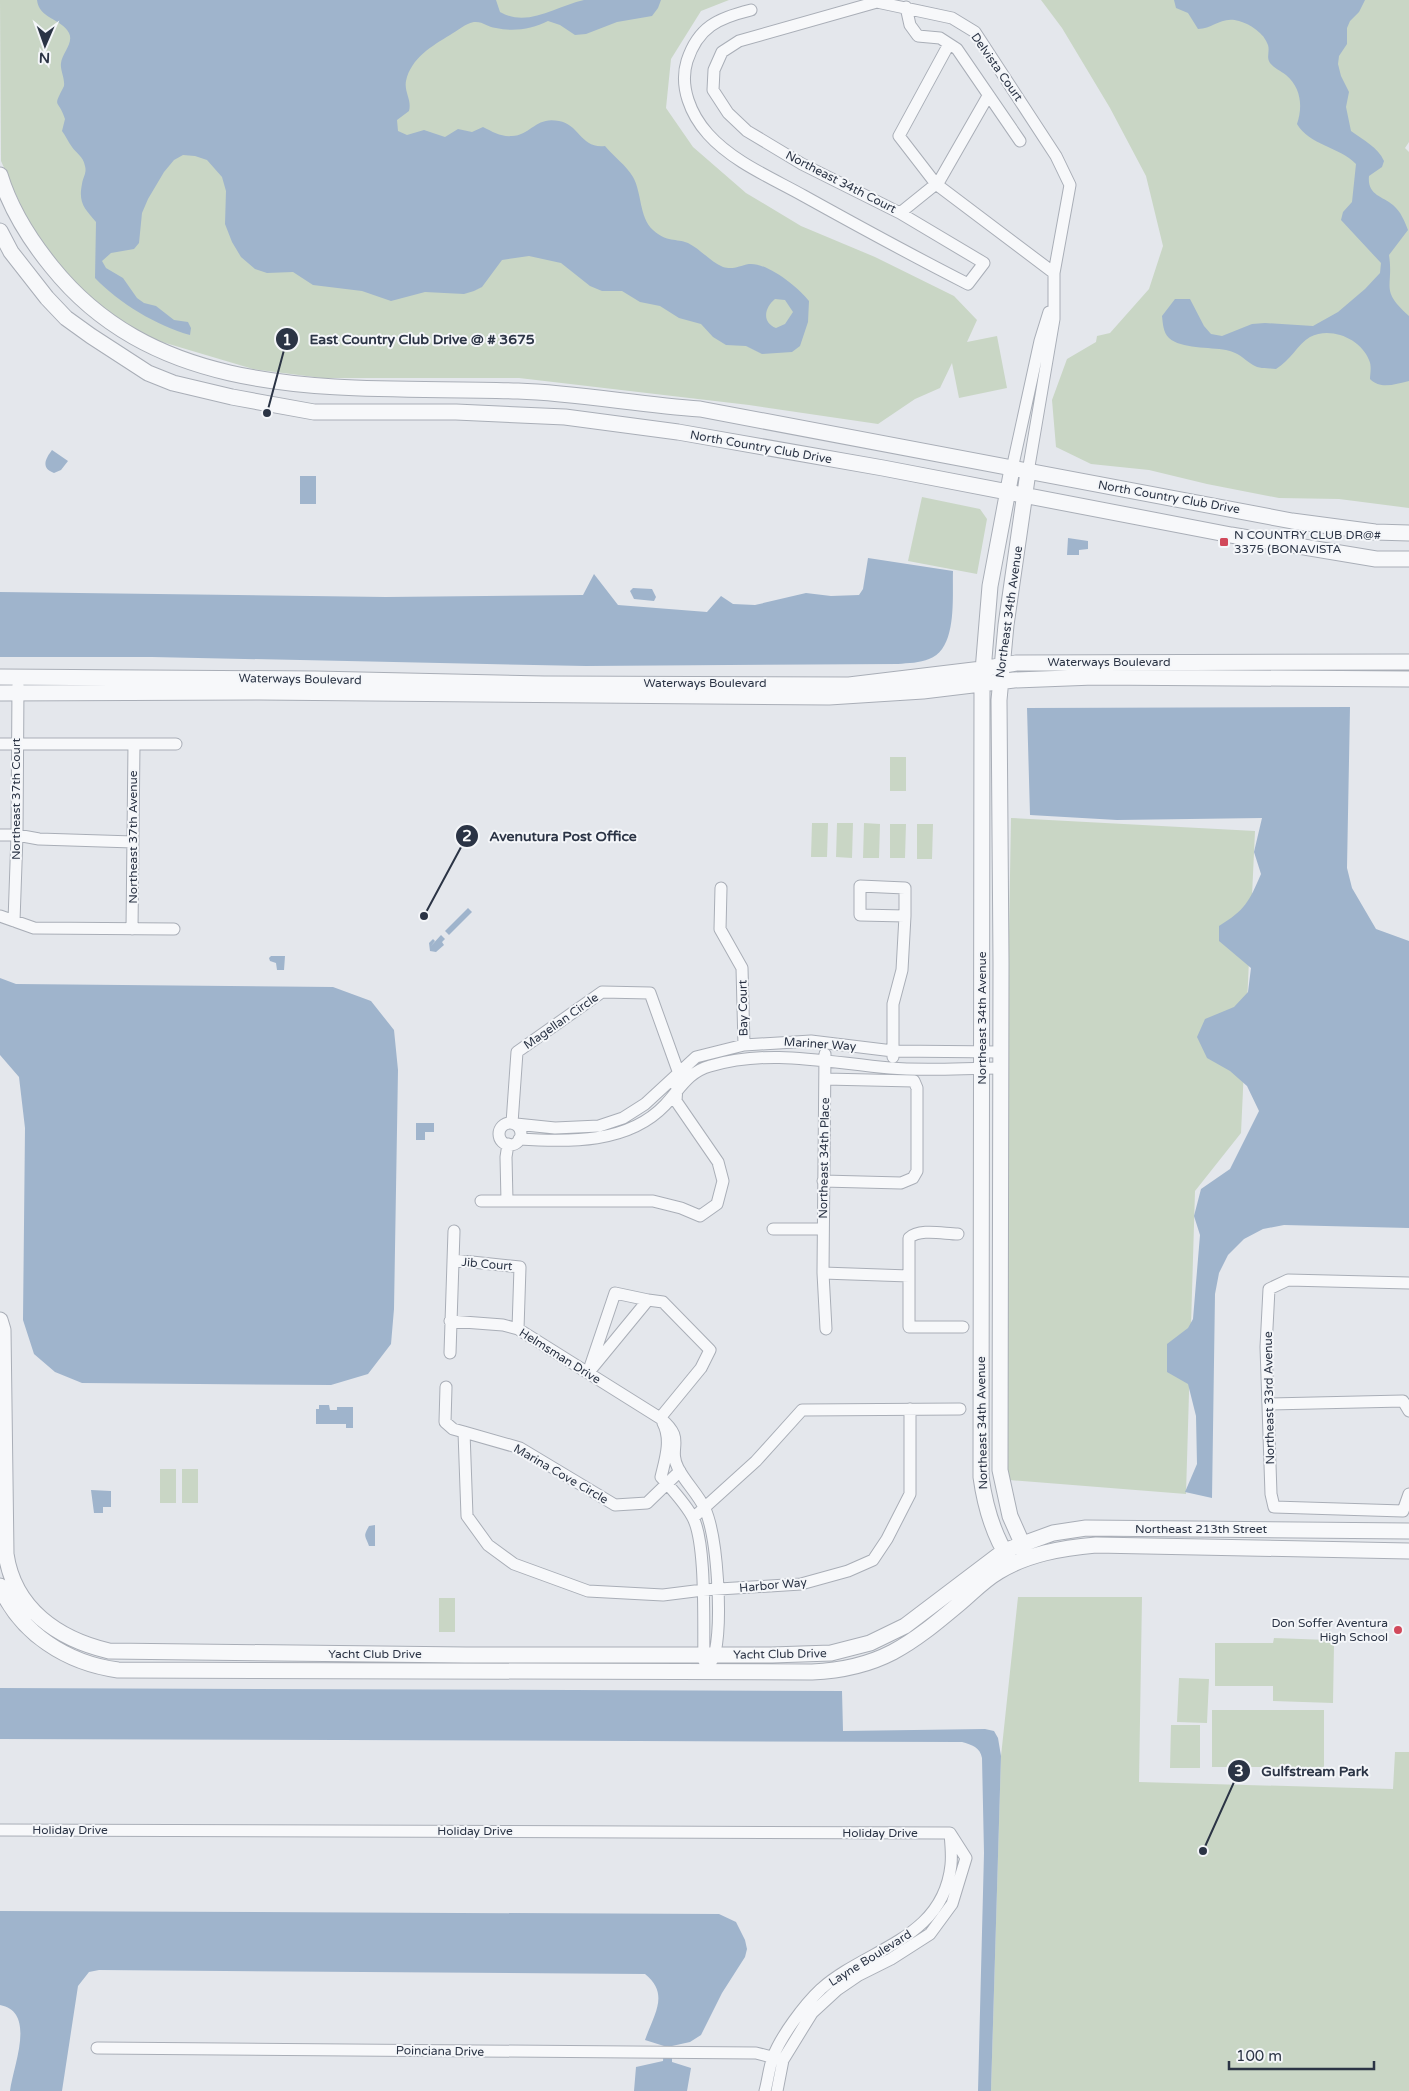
<svg xmlns="http://www.w3.org/2000/svg" width="1409" height="2091" viewBox="0 0 1409 2091" font-family="'Varela Round',sans-serif">
<style>
.green{fill:#c9d6c5}
.water{fill:#9fb4cc;fill-rule:evenodd}
.lines{fill:none;stroke-linecap:round;stroke-linejoin:round}
.minor-casing{stroke:#a9aeb7;stroke-width:13}
.tertiary-casing{stroke:#a9aeb7;stroke-width:17}
.minor{stroke:#f7f8fa;stroke-width:11}
.tertiary{stroke:#f7f8fa;stroke-width:15}
.poi-dot{fill:#d1495b;stroke:#f4f6f9;stroke-width:2}
.labels{text-anchor:middle;dominant-baseline:central;stroke-width:4;stroke-linejoin:round;paint-order:stroke}
.street-label{font-size:12px;fill:#2b3445;stroke:#f4f6f9}
.poi-label{font-size:12px;fill:#2b3445;stroke:#f4f6f9;text-anchor:start}
.leader{fill:none;stroke:#2b3445;stroke-width:2}
.callout-dot{fill:#2b3445;stroke:#f4f6f9;stroke-width:2}
.mark-label{font-size:15px;text-anchor:middle;font-weight:bold;fill:#fff}
.callout-label{font-size:14px;text-anchor:middle;font-weight:bold;fill:#2b3445;stroke:#f4f6f9;stroke-width:4;stroke-linejoin:round;paint-order:stroke}
</style>
<rect width="100%" height="100%" fill="#e4e7ec"/>
<path class="green" d="M0 0H729L701 11 671 59 666 108 693 147 746 193 801 226 875 257 954 296 977 320 967 342 997 336 1007 388 959 398 952 363 940 388 915 399 878 424 749 405 519 378H322L253 369 152 339 116 321 74 285 31 228 1 161Z
M1041 0H1409V142L1405 148 1409 152V508L1339 499 1279 498 1207 484 1149 470 1091 464 1056 447 1052 400 1067 359 1096 342 1097 336 1110 333 1149 289 1163 246 1146 176 1110 108 1062 28Z
M922 497 980 509 987 519 977 574 908 561Z
M890 757H906V791H890Z
M1011 818 1255 831 1241 1133 1195 1191 1186 1494 1009 1480 1000 1450Z
M812 823H828L827 857H811Z
M837 823H853L852 858 836 857Z
M864 823 880 824 879 858H863Z
M890 824H906L905 858H890Z
M917 824H933L932 859H917Z
M160 1469H176V1503H160Z
M182 1469H198V1503H182Z
M1018 1597H1142L1139 1782 1393 1789 1395 1752H1409V2091H991L1001 1756Z
M439 1598H455V1632H439Z
M1274 1638 1328 1640 1334 1644 1333 1703 1273 1701V1686H1215V1643H1273Z
M1179 1678 1209 1679 1207 1723 1177 1722Z
M1212 1710H1324V1767H1212Z
M1171 1725H1200V1768H1170Z"/>
<path class="water" d="M496 0 500 12C528 28 556 6 584 0 607 0 638 0 661 0L658 8 652 16 617 22 586 34 575 35 560 25 548 21C532 29 514 32 496 28 487 27 483 21 474 22 466 23 457 31 450 35 432 46 411 58 406 81 404 92 412 100 409 111L397 120 398 131 407 135 424 130 445 137 458 129 472 132 483 127C493 132 501 137 512 136 531 135 536 116 559 121 579 124 581 149 605 146 614 157 626 165 633 177 642 193 639 217 653 230 667 243 676 238 688 243 700 249 711 262 723 267 733 270 739 266 749 264 767 262 799 288 809 301L808 322 800 346 792 352 762 354 746 346 726 345 713 337 701 324 679 318 660 306 640 302 622 291H602L590 286 561 263 529 256 502 260 482 287 474 291 464 294 425 292 391 301 362 291 313 285 293 272 267 273 255 269 241 257 232 242 225 224 226 191 222 177 207 160 195 156 183 155 174 160 164 172 148 199 142 213 139 243 134 249 111 253 102 261 106 268 123 278 137 298 144 303 156 306 174 320 188 322 191 328 190 335C157 326 119 303 95 278L96 222C85 209 78 203 82 184 83 177 87 173 85 166 83 156 77 154 72 147 68 142 66 136 62 131L65 119C58 97 52 110 64 86 65 78 60 70 61 63 62 53 74 43 69 33 61 18 39 19 37 0ZM775 299 785 300 793 312 785 324 776 328C761 322 765 307 775 299Z
M1174 0H1365L1359 12 1350 21 1347 28V44L1339 56 1338 64 1341 76 1349 92 1346 107 1351 131C1363 140 1378 147 1384 161L1382 167 1369 176C1367 195 1382 196 1393 205 1401 212 1404 220 1408 230L1389 255C1394 288 1379 289 1409 316V381C1395 384 1381 390 1370 379 1370 374 1372 366 1369 360 1361 339 1331 326 1310 337 1298 344 1290 361 1276 369 1269 368 1259 369 1253 365 1242 358 1240 353 1226 350 1210 347 1181 349 1169 338 1163 332 1163 324 1162 316L1175 299H1190L1204 326 1211 334 1222 336 1252 324 1265 323 1313 326 1338 312 1365 289 1380 273 1381 263 1341 220 1343 212 1352 202 1356 164C1340 147 1309 145 1297 124 1303 106 1301 88 1286 75 1281 71 1274 68 1270 63 1266 57 1270 52 1268 45 1264 33 1250 24 1239 21 1220 16 1214 29 1198 29L1188 13 1176 8Z
M52 450 68 461 61 470 54 473C40 468 46 458 52 450Z
M300 476H316V504H300Z
M1068 538 1088 541V549L1079 550V555H1067Z
M868 558 953 571C952 596 958 649 929 659 920 663 908 663 898 664L586 666 152 657H0V592L386 597 583 595 594 574 618 605 707 612 721 596 733 604 755 605 806 593 831 596 859 595 863 589Z
M633 588 652 589 656 597 654 601 634 599 630 591Z
M1350 707 1347 868 1352 888 1376 929 1409 941V1228L1284 1225 1263 1229 1244 1239 1228 1255 1219 1273 1215 1294 1212 1498 1185 1492 1197 1464 1196 1416 1188 1384 1167 1372V1344L1188 1328 1193 1319 1200 1235 1194 1216 1201 1189 1230 1169 1259 1111 1247 1086 1230 1071 1207 1058 1197 1037 1205 1019 1234 1007 1248 992 1251 968 1219 941V926C1245 910 1249 902 1261 874L1254 852 1262 818 1117 820 1030 815 1027 708Z
M468 908 472 912 449 935 445 931Z
M441 935 445 939 442 942 444 945 436 952 430 951 429 943 433 939 435 941 431 946Z
M271 956H285L284 970H277L276 963 270 961 269 958Z
M0 978 16 984 333 987 371 1001 394 1030 398 1070 394 1309 391 1344 368 1374 331 1385 82 1383 55 1372 34 1354 23 1320 25 1128 19 1077 0 1055Z
M416 1123H434V1132H425V1140H416Z
M319 1405H329L330 1410H337V1407H353V1428H346V1424H316V1409H319Z
M91 1490 111 1491V1507H103V1513H94Z
M375 1525V1546H369C365 1535 363 1537 369 1526Z
M0 1688 842 1691 843 1731 985 1729 994 1731 998 1738 1001 1756 991 2091H978L984 1853 982 1758C980 1747 972 1745 962 1742L0 1739Z
M0 1911 719 1914 736 1922 745 1940 747 1949 745 1957 722 1993 701 2035 690 2042 672 2046V2062L691 2068 687 2091H634L636 2067 663 2061 664 2046 645 2040C654 2014 670 1994 645 1974L99 1970 89 1972 78 1986 62 2091H10C13 2066 37 2012 0 2005Z"/>
<g class="lines">
<defs>
<path id="minor" d="M906 7 910 25 918 36 940 38 957 49 1020 141
M751 10C718 18 698 27 687 61 679 87 691 115 708 134 733 162 772 178 804 196 858 226 913 256 968 284L984 263 900 213
M936 184 899 136 949 44
M937 185 988 96
M1012 469 1040 341 1049 312
M1028 472 1054 319V273L936 184 900 213 802 164 747 131 728 113 713 90 714 70 722 52 739 41 877 2 952 18 975 32 1056 156 1070 185 1054 273
M0 744H176
M0 835H17L39 839 133 842
M860 886 905 888V916L860 915Z
M721 888 720 929 742 968 744 1045
M0 916 34 928 174 929
M14 921 17 835 18 685
M132 929 134 744
M825 1054 823 1273 826 1329
M893 1057V1004L902 970 905 916
M499 1134a11 11 0 1 1 22 0a11 11 0 1 1-22 0Z
M516 1124 555 1128 599 1126 623 1118 645 1104 696 1057 744 1045 811 1041 893 1051 1000 1052
M519 1139C569 1142 628 1144 665 1105 680 1089 688 1072 710 1066 772 1048 829 1063 890 1068 926 1071 964 1068 1000 1068
M508 1144 506 1157 507 1201H653L681 1208 700 1216 717 1204 723 1181 718 1162 676 1101 678 1071 650 993 602 992 517 1052 512 1123
M823 1181 901 1183 913 1178 917 1171V1088L914 1081 825 1079
M481 1201H507
M773 1229H823
M958 1234C944 1234 920 1228 909 1238V1327H963
M453 1260 520 1267 518 1329
M823 1273 909 1276
M1409 1283 1288 1280 1269 1289 1266 1347 1271 1494 1274 1507 1403 1511 1409 1494
M450 1321 503 1325 518 1329 660 1418C687 1440 667 1446 678 1468 685 1482 698 1494 705 1509 718 1539 722 1620 715 1653 714 1659 708 1666 705 1673
M450 1353 454 1231
M590 1367 615 1293 648 1300
M588 1373 648 1300 663 1302 710 1350 701 1368 660 1418
M446 1387 445 1422 453 1429 464 1432
M1269 1404 1403 1401 1409 1411
M663 1423C672 1440 665 1460 661 1477 672 1489 684 1502 692 1516 707 1541 703 1629 704 1661
M680 1471 647 1503 615 1505 520 1448 464 1432 467 1516 488 1545 514 1564 588 1591 663 1595 703 1590 801 1584 848 1571 873 1560 887 1539 910 1494V1409
M693 1518 756 1461 802 1410 960 1409
M0 1830 950 1833
M97 2048 756 2053 783 2060
M765 2091C768 2080 769 2068 773 2057 781 2036 804 2005 821 1989 867 1948 943 1940 951 1865 952 1855 951 1844 950 1834
M777 2091 783 2060 812 2013 837 1990 859 1975 891 1959 930 1934 952 1904 966 1858 950 1833"/>
<path id="tertiary" d="M0 175C10 208 30 240 52 267 166 409 356 385 518 391 579 393 639 405 700 409L1292 521 1375 532 1409 533
M0 231 11 252 47 298 66 318 91 336 148 373 173 383 232 397 314 412H456L565 417 678 432 883 468 1231 535 1376 559H1409
M0 677 315 679 544 684 849 685 982 669 1016 663 1409 662
M0 693 259 692 829 697 923 691 1014 680 1094 677 1409 679
M0 1320 3 1330 6 1554C14 1609 58 1639 109 1651L466 1655H772L831 1653 870 1643 905 1626 1004 1551 1053 1533 1086 1528 1409 1531
M1026 1552 1010 1516 1000 1470 1001 963 999 700 1006 625 1028 472
M1009 1559C993 1534 985 1506 981 1477L982 683 990 586 1012 469
M0 1586C21 1634 67 1663 118 1670L812 1672C880 1669 910 1645 960 1603 972 1593 984 1580 998 1572 1027 1554 1062 1548 1096 1545L1409 1551"/>
</defs>
<use href="#minor" class="minor-casing"/>
<use href="#tertiary" class="tertiary-casing"/>
<use href="#minor" class="minor"/>
<use href="#tertiary" class="tertiary"/>
</g>
<g class="poi-dot">
<rect x="1219" y="537" width="10" height="10" rx="2.5"/>
<circle cx="1398" cy="1630" r="5"/>
</g>
<g class="labels">
<g class="street-label">
<text transform="translate(997 67) rotate(55)">Delvista Court</text>
<text transform="translate(841 182) rotate(27)">Northeast 34th Court</text>
<text transform="translate(761 447) rotate(10)">North Country Club Drive</text>
<text transform="translate(1169 497) rotate(10)">North Country Club Drive</text>
<text transform="translate(1009 612) rotate(-82)">Northeast 34th Avenue</text>
<text x="1109" y="662">Waterways Boulevard</text>
<text transform="translate(300 679) rotate(1)">Waterways Boulevard</text>
<text x="705" y="683">Waterways Boulevard</text>
<text transform="translate(16 799) rotate(-90)">Northeast 37th Court</text>
<text transform="translate(133 837) rotate(-90)">Northeast 37th Avenue</text>
<text transform="translate(743 1008) rotate(-91)">Bay Court</text>
<text transform="translate(982 1018) rotate(-90)">Northeast 34th Avenue</text>
<text transform="translate(561 1021) rotate(-35)">Magellan Circle</text>
<text transform="translate(820 1044) rotate(4)">Mariner Way</text>
<text transform="translate(824 1158) rotate(-89)">Northeast 34th Place</text>
<text transform="translate(487 1264) rotate(5)">Jib Court</text>
<text transform="translate(560 1356) rotate(32)">Helmsman Drive</text>
<text transform="translate(1269 1398) rotate(-91)">Northeast 33rd Avenue</text>
<text transform="translate(982 1423) rotate(-91)">Northeast 34th Avenue</text>
<text transform="translate(561 1474) rotate(30)">Marina Cove Circle</text>
<text x="1201" y="1529">Northeast 213th Street</text>
<text transform="translate(773 1585) rotate(-5)">Harbor Way</text>
<text x="375" y="1654">Yacht Club Drive</text>
<text transform="translate(780 1654) rotate(-1)">Yacht Club Drive</text>
<text x="70" y="1830">Holiday Drive</text>
<text x="475" y="1831">Holiday Drive</text>
<text x="880" y="1833">Holiday Drive</text>
<text transform="translate(870 1958) rotate(-32)">Layne Boulevard</text>
<text transform="translate(440 2051) rotate(1)">Poinciana Drive</text>
</g>
<g class="poi-label">
<text x="1234" y="535">N COUNTRY CLUB DR@#<tspan x="1234" dy="14">3375 (BONAVISTA</tspan></text>
<text x="1388" y="1623" text-anchor="end">Don Soffer Aventura<tspan x="1388" dy="14">High School</tspan></text>
</g>
</g>
<path class="leader" d="M267 413L287 339M424 916L467 836M1203 1851L1239 1771"/>
<g class="callout-dot">
<circle cx="267" cy="413" r="5"/>
<circle cx="424" cy="916" r="5"/>
<circle cx="1203" cy="1851" r="5"/>
<circle cx="287" cy="339" r="12"/>
<circle cx="467" cy="836" r="12"/>
<circle cx="1239" cy="1771" r="12"/>
</g>
<g class="mark-label">
<text x="287" y="345">1</text>
<text x="467" y="841">2</text>
<text x="1239" y="1776">3</text>
</g>
<g class="callout-label">
<text x="422" y="344">East Country Club Drive @ # 3675</text>
<text x="563" y="841">Avenutura Post Office</text>
<text x="1315" y="1776">Gulfstream Park</text>
</g>
<g transform="translate(45 45) rotate(182)" stroke="#f4f6f9" stroke-width="4" paint-order="stroke">
<path d="M0-4L9 19L0 12L-9 19Z" fill="#2b3445"/>
<text y="-8" font-size="14" font-weight="bold" text-anchor="middle" fill="#2b3445">N</text>
</g>
<path d="M1229 2061v8h145v-8" fill="none" stroke="#2b3445" stroke-width="2.5"/>
<text x="1236" y="2061" font-size="15" fill="#2b3445" stroke="#f4f6f9" stroke-width="4" paint-order="stroke">100 m</text>
</svg>
